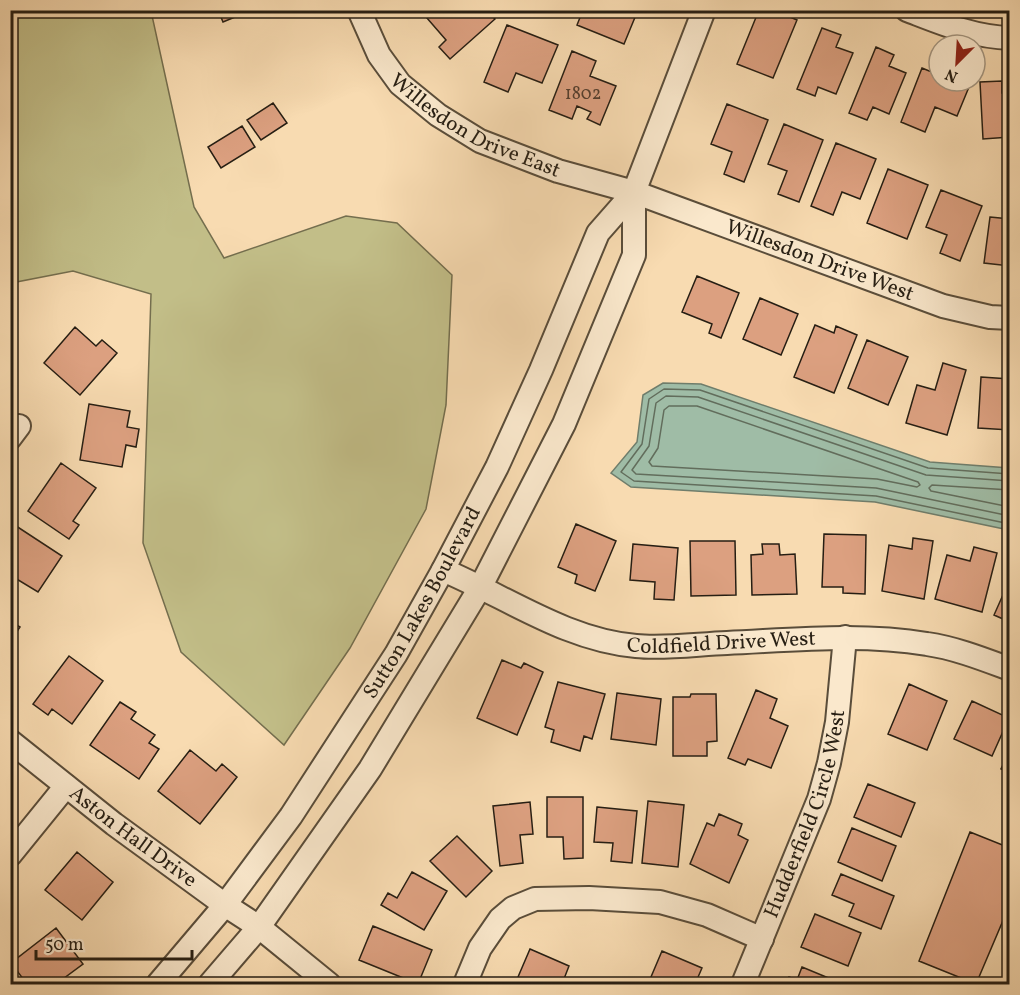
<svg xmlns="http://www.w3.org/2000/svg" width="1020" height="995" viewBox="0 0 1020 995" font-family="Vollkorn,serif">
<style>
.green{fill:#c2be88;stroke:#746e4e;stroke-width:1.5}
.water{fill:#9fbca6;stroke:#6f7d6b;stroke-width:1.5}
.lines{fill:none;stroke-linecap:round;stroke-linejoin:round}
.shore{stroke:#626d5c;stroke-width:1.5}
.building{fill:#dca080;stroke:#261e13;stroke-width:1.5}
.street-casing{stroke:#5a4d3a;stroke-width:26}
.street{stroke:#fae8cc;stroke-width:22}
.labels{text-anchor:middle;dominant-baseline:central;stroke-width:4.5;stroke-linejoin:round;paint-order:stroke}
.number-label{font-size:18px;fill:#543e2e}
.street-label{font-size:21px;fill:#261e13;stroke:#fae8cc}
</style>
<rect width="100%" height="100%" fill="#f8dbb1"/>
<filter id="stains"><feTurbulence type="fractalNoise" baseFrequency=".00333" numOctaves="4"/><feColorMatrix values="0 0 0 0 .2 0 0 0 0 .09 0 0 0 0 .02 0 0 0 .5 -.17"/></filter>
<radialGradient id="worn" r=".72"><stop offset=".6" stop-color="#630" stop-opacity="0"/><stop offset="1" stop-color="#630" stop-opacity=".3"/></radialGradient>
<path class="green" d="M11 10 151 11 194 207 224 258 346 216 397 223 452 275 446 405 426 509 350 648 284 745 181 652 143 543 151 294 73 271 11 283Z"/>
<path class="water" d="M663 383 701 384 930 462 1009 468V530L875 502 631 487 611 473 637 442 643 395Z"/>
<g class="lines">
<path class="shore" d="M669 406H697L918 482 920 485 917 487 877 479 652 466 649 462 658 448 664 410Z
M1010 474 928 468 700 390 664 389 649 399 642 444 621 472 634 481 876 496 1010 524
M1010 481 926 475 698 397 666 396 656 403 649 446 632 470 636 474 876 488 1010 516
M1010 490 932 485 929 488 931 491 1010 507"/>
</g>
<path class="building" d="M218 10H252L223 22Z
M420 10H487L495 19 450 59 439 47 446 40Z
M583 10H638L624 44 577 25Z
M759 10H774L797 20 773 78 737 64Z
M507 25 558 45 542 83 516 73 508 92 484 82Z
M822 28 841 35 836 47 853 53 836 94 818 87 815 96 797 89Z
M876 47 894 55 889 66 906 73 889 114 873 107 867 120 849 113Z
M572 51 596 61 590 76 616 86 600 125 587 119 591 112 577 106 572 119 549 110Z
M922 68 939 75V81H954L969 87 957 116 935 107 925 132 901 122Z
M1002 81V93L1010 92V137L983 139 980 82Z
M273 103 287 123 261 140 247 120Z
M727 104 768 120 744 182 724 174 732 152 711 144Z
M784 124 823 140 799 202 778 194 787 171 768 164Z
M242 126 255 147 221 168 208 147Z
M836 143 876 159 860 199 842 192 833 215 811 206Z
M888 169 928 185 907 239 867 223Z
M941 190 982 206 960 261 940 253 947 235 926 227Z
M990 217 1010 219V266L984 263Z
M697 276 739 293 721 338 709 333 712 324 682 312Z
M760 298 798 314 781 355 743 339Z
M815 325 834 333 836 326 857 335 834 393 794 377Z
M75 327 96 346 102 340 117 353 80 395 44 363Z
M867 340 908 357 888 405 848 388Z
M943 363 966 370 947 435 906 423 917 385 935 390Z
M981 377 1010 379V430L978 428Z
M89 404 130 411 127 427 139 429 136 447 126 445 122 467 80 460Z
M61 463 96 488 73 521 79 525 69 539 28 511Z
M10 522 62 556 38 592 10 575Z
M576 524 616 541 595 591 575 583 577 575 558 567Z
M824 534 866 535 865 594 843 593V587H822Z
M913 538 933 541 924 599 882 591 889 545 912 549Z
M690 541H735L736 595 691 596Z
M633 544 678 548 674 600 654 599 655 582 630 580Z
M762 544H779L780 555 795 554 797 594 752 595 751 555 763 554Z
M974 547 997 553 982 612 935 599 947 555 970 561Z
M1010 579V622L994 615Z
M10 621 20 627 10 642Z
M69 656 103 681 72 724 52 709 48 715 33 704Z
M502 660 521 668 524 663 543 672 517 735 477 718Z
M558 682 605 694 592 739 584 736 580 751 551 742 554 730 545 727Z
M909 684 947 701 927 750 888 734Z
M756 690 777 699 770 718 788 726 771 768 748 759 745 765 728 758Z
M617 693 661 699 656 745 611 739Z
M691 694H716L717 741 707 742V756H673V697H690Z
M972 701 1009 718 992 756 954 739Z
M120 702 136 712 131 719 155 735 149 743 159 749 139 779 90 745Z
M190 750 216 771 222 764 237 777 200 824 158 791Z
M1010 750V773L1001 769Z
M868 784 915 803 901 837 854 817Z
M547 797H583V858L564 859 563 837H547Z
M648 801 684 805 678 867 642 863Z
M530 802 533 834 520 835 523 863 500 866 493 806Z
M597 807 637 811 632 863 611 861 613 843 594 842Z
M719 814 742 824 738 835 748 840 729 883 690 864 707 823 714 826Z
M852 828 896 846 882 881 838 862Z
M970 832 1010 848V904L976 984 919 961Z
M457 836 492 871 466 897 430 861Z
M77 852 113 882 82 920 45 890Z
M412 872 447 891 424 930 381 905 388 893 397 898Z
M841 874 894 896 881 929 849 916 854 904 832 895Z
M815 914 861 933 848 966 801 947Z
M373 926 432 950 418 984 359 960Z
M56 928 83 964 56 984H27L11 963Z
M530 949 569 966 562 984H564H515Z
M662 951 702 968 695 984H648Z
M802 967 843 984H786L789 977 797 980Z"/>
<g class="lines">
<defs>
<g id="street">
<path id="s1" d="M359 10 379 55 400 84 438 115 480 141 558 171 634 192 943 306 990 317 1010 318"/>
<path d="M907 10C941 23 973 37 1010 38"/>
<path d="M10 438 19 426"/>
<path id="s2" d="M443 570C507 597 566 640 636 646 664 649 699 644 727 643 794 640 861 633 927 644 955 648 983 659 1010 669"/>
<path id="s3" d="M10 741 114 824 225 905 259 927 329 984"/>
<path d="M10 855 66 786"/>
<path id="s4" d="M158 984 225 905 291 816 396 654 443 570 497 467 541 370 598 233 634 192 704 10"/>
<path d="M210 984 259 927 370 769 481 586 564 424 634 255V192"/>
<path d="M465 984 480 948 500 919 513 908 535 899 589 898 660 902 707 915 762 939"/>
<path id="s5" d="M743 984 819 799 829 763 837 722 845 637"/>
</g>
</defs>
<use href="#street" class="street-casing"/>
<use href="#street" class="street"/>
</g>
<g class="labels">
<g class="number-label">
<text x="583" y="94">1802</text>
</g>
<g class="street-label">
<text stroke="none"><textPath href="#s1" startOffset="172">Willesdon Drive East</textPath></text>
<text stroke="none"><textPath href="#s1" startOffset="544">Willesdon Drive West</textPath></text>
<text stroke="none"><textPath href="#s4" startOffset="465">Sutton Lakes Boulevard</textPath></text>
<text stroke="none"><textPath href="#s2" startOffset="294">Coldfield Drive West</textPath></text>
<text stroke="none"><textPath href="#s5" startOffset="182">Hudderfield Circle West</textPath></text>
<text stroke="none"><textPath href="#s3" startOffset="156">Aston Hall Drive</textPath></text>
</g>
</g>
<rect width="1020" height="995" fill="none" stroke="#f8dbb1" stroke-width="36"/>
<rect x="12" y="12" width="996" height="971" fill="none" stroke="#261e13" stroke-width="3"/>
<rect x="18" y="18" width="984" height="959" fill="none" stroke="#261e13" stroke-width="1.5"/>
<g transform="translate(957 63) rotate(204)"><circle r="28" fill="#fae8cc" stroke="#a59782" stroke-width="1.5"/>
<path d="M0-4.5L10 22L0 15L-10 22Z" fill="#8f2418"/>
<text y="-9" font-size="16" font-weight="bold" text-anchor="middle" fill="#261e13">N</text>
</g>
<path d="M36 950v9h156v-9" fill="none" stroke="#261e13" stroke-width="3"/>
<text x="45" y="950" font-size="18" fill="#261e13" stroke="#fae8cc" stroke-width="4.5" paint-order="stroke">50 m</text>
<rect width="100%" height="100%" filter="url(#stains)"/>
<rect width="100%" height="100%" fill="url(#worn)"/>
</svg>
